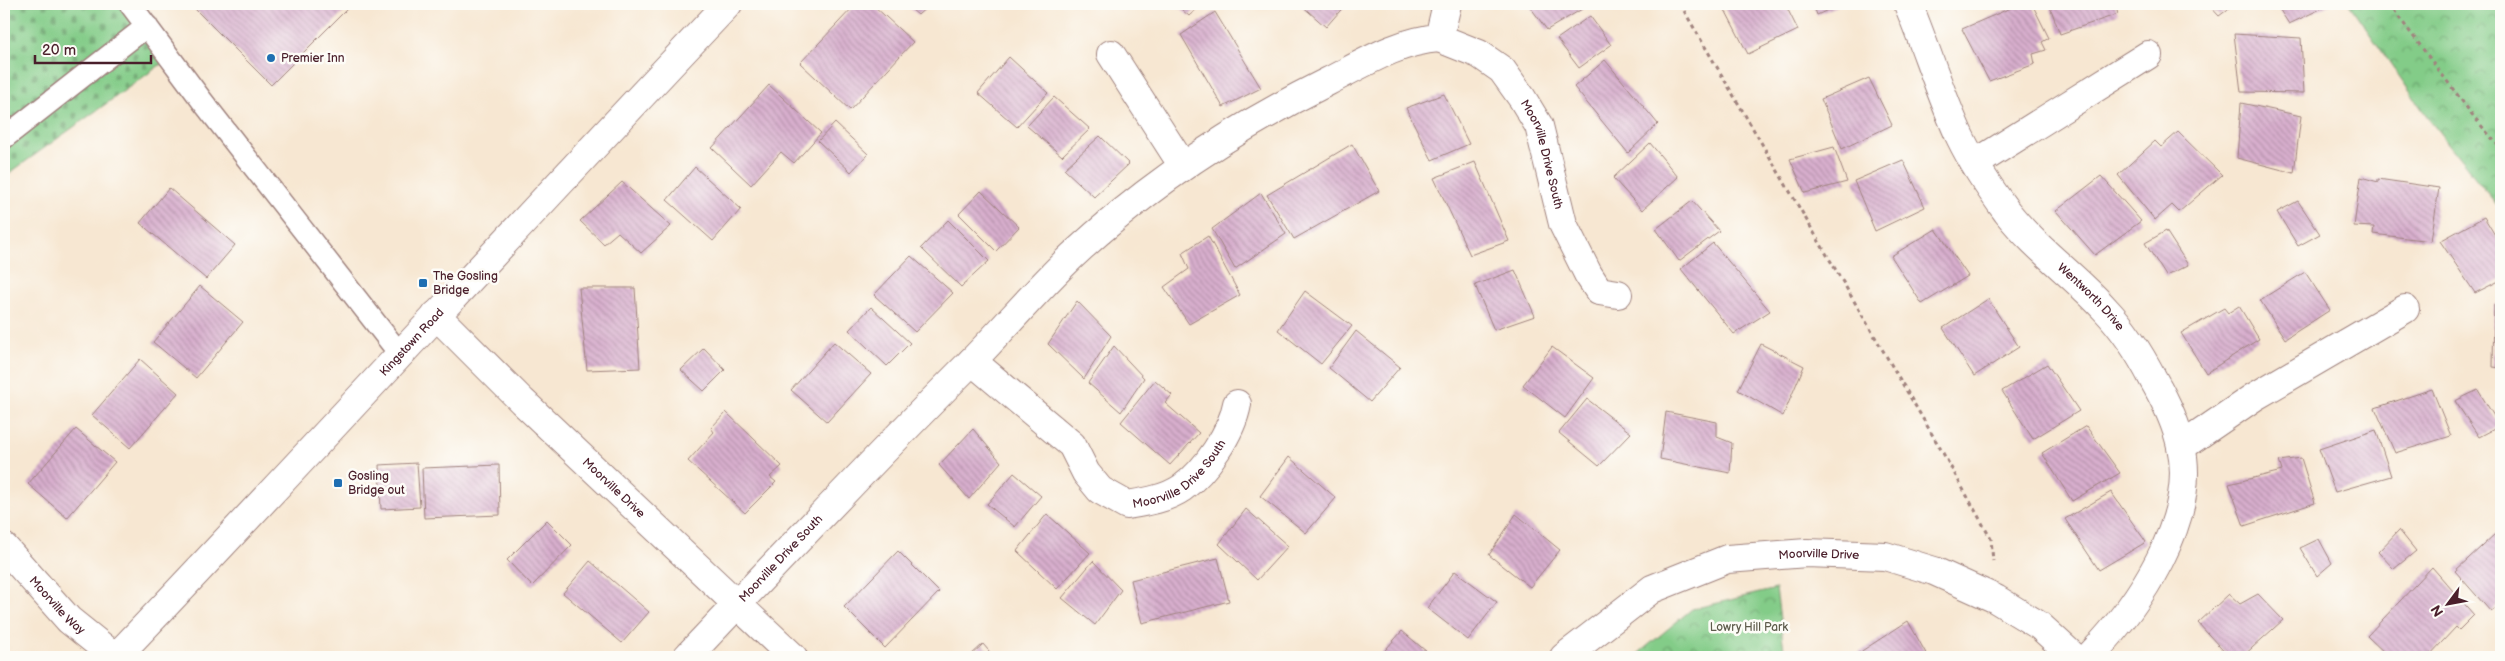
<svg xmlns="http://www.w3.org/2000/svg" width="2505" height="661" viewBox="0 0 2505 661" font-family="'Balsamiq Sans',sans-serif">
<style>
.cemetery{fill:url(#cemetery-stones);stroke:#66765a}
.park{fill:url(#park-crowns);stroke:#66765a}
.building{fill:url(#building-back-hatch)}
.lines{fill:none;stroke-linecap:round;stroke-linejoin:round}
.lane-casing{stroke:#a0837e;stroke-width:24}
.street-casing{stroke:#a0837e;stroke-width:30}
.primary-casing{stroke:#a0837e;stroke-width:30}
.path{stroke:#a0837e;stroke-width:3;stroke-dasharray:4 4;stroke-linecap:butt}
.lane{stroke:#fff;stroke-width:21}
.street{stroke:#fff;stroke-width:28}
.primary{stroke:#fff;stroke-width:28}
.poi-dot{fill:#1f6fb2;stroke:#fdfcf7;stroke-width:2}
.labels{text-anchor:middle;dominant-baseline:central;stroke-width:5;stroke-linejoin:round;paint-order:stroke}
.poi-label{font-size:12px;fill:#4a1f2b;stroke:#fdfcf7;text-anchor:start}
.street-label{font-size:12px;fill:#4a1f2b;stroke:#fdfcf7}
.park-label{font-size:12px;fill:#5e5c4c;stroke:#fdfcf7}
</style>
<defs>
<pattern id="cemetery-stones" width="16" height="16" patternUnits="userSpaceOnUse" patternTransform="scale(1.25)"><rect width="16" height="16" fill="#83cc88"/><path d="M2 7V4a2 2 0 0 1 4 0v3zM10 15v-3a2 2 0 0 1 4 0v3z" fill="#6da56f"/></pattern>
<pattern id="park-crowns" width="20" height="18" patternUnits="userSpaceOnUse" patternTransform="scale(1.25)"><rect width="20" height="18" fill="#83cc88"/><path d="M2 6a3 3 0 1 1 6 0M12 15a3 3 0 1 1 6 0" fill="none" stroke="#6da56f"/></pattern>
<pattern id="building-back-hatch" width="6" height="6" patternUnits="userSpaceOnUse" patternTransform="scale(1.25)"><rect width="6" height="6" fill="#d8afce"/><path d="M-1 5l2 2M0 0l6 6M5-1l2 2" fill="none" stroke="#b18ea7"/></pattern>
</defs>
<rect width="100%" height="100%" fill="#fdfcf7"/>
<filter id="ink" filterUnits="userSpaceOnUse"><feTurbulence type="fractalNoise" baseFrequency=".02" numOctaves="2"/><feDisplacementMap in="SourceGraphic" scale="10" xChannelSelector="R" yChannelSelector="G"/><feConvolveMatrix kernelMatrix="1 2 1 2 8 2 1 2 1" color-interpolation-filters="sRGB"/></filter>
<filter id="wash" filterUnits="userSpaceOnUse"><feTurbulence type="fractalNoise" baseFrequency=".0096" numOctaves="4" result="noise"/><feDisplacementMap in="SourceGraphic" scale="20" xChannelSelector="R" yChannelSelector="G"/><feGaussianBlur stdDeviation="1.12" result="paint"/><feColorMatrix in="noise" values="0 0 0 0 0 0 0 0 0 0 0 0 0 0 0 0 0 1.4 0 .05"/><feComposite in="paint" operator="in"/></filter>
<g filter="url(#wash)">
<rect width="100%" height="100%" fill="#f7e7d2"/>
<path class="cemetery" d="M4 4H125L167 60 4 177Z"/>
<path class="park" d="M2349 4H2501V210L2431 122Z
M1776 589 1785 657H1634L1692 609Z"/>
<g id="blocks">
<path class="building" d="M190 4H352L271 85Z
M856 4H872L913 42 850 110 800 63Z
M905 4H930L918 15Z
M1175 4H1202L1189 16Z
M1300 4H1346L1326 27Z
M1528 4H1585L1587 6 1547 30Z
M1722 4H1785L1798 30 1748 54Z
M1813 4H1841L1817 15Z
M2020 4H2032L2049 38 2042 42 2046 50 2033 54 2035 64 1989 81 1962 29Z
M2049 4H2115L2118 14 2060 34Z
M2208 4H2235L2219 16Z
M2276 4H2331L2289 24Z
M1215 12 1261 88 1223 107 1181 35Z
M1590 16 1611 45 1579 68 1557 39Z
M2234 34 2301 38 2304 93 2241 92Z
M1009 57 1048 93 1017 127 978 93Z
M1605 60 1658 124 1628 153 1574 87Z
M1869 78 1892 125 1842 149 1821 99Z
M769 85 821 133 794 163 781 152 751 185 712 148Z
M1444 94 1469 144 1432 160 1406 108Z
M1054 97 1090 129 1062 156 1027 126Z
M2241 103 2301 116 2294 173 2237 158Z
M835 123 868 154 851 172 818 141Z
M2178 132 2222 175 2179 212 2172 205 2155 220 2118 175 2155 141 2161 147Z
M1100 136 1129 164 1094 197 1064 169Z
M1650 143 1678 177 1642 210 1613 178Z
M1352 144 1379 191 1294 239 1267 195Z
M1834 147 1847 182 1805 193 1790 159Z
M1903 160 1925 207 1875 231 1854 181Z
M1475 162 1509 241 1470 255 1434 178Z
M695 167 741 209 713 241 667 200Z
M2101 176 2141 221 2095 255 2056 211Z
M2361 177 2378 182V179L2439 188 2431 241 2373 234 2374 227 2354 226Z
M622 182 671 226 641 253 618 232 604 244 580 221Z
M169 188 235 245 206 279 140 223Z
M981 191 1019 227 996 251 959 214Z
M1261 193 1286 234 1235 269 1212 229Z
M1692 201 1719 231 1679 261 1656 229Z
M2298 201 2320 234 2298 246 2277 212Z
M2484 217 2501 245V280L2475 293 2440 241Z
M948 220 989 261 961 287 921 248Z
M1936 229 1968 276 1922 304 1891 256Z
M2166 231 2188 265 2166 276 2145 243Z
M1208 236 1240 295 1189 324 1164 287 1189 269 1182 253Z
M1713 243 1770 311 1734 334 1681 269Z
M911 256 953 293 915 332 874 295Z
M1515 270 1535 316 1494 330 1475 285Z
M2305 272 2330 310 2285 339 2260 300Z
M200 286 243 322 196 378 153 342Z
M579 288H635L640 368 587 370Z
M1305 291 1352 326 1321 364 1278 330Z
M1988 299 2019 347 1974 376 1943 328Z
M1077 301 1111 336 1084 379 1048 344Z
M2494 304 2501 305V368L2493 367Z
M2239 306 2259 339 2206 373 2181 333 2224 308 2228 313Z
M871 307 910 343 887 366 849 330Z
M1356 331 1400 367 1370 402 1329 368Z
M834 342 871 374 827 422 791 390Z
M1761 344 1804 366 1783 416 1738 390Z
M1114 346 1144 378 1121 412 1088 383Z
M1552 347 1594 378 1565 418 1523 385Z
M704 348 725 370 704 391 681 370Z
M140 359 178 393 130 448 92 415Z
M2047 364 2079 411 2033 439 2002 391Z
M1155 380 1172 395 1165 403 1199 433 1170 465 1121 422Z
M2432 389 2451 436 2395 453 2375 408Z
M2478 390 2500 426 2479 437 2455 401Z
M1587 399 1631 433 1599 466 1559 433Z
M726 412 782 466 770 477 776 482 745 513 688 461 714 432 711 428Z
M1666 412 1717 422V437L1732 443 1730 473 1660 459Z
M2086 426 2120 473 2072 501 2042 453Z
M76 429 115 462 67 518 28 484Z
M973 429 1001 462 969 499 939 465Z
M2376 430 2391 476 2335 492 2319 449Z
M1289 457 1336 498 1306 533 1260 496Z
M2301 458 2315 503 2244 526 2229 484 2282 471 2279 461Z
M417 463 420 507 381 509 379 465Z
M499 465 500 515 424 518 422 468Z
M1014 473 1041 496 1015 527 987 504Z
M2111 492 2146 542 2099 570 2065 519Z
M1246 509 1288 546 1257 580 1219 544Z
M1047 514 1090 553 1057 589 1017 551Z
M1516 514 1560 550 1530 587 1489 555Z
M547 520 572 545 532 586 507 560Z
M2399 530 2416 551 2394 569 2378 552Z
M2495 534 2501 541V604L2491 612 2455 571Z
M2319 539 2332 563 2317 576 2300 548Z
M898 551 939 592 885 648 844 607Z
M1218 558 1229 601 1142 623 1131 580Z
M590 561 649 612 622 643 563 593Z
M1093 561 1121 590 1095 625 1062 598Z
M2432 567 2474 615 2459 630 2456 627 2428 657H2389L2367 636Z
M1455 571 1497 602 1468 640 1427 608Z
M2229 594 2240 604 2258 594 2283 620 2242 657H2229L2198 623Z
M1908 621 1928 657H1855L1854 656Z
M1402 631 1433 657H1379Z
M983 644 994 657H969Z"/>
</g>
</g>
<g filter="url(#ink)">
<use href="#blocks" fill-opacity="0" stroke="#a0837e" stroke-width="1"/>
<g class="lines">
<defs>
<path id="lane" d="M130 4 203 102 399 353
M4 138 147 26"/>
<g id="street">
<path id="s1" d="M1908 4C1926 47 1940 94 1960 137 1972 162 1990 189 2007 212 2036 249 2074 275 2105 309 2125 330 2140 354 2153 379 2165 400 2176 422 2181 446 2198 520 2137 607 2089 657"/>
<path id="s2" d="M1439 38 1479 54 1502 70 1522 98 1539 126 1563 224 1588 274 1599 291 1618 294"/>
<path d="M1111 54 1183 166"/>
<path d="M1976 163 2148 55"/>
<path id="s3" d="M436 315 522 401 793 657"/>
<path id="s4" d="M972 361 1072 445 1086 473 1100 490 1127 505C1145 502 1166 499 1182 488 1206 471 1232 432 1237 404"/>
<path d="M2181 447 2254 397 2405 309"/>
<path id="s5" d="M4 547 69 620 115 657"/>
<path id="s6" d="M687 657C780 559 873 460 969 364 1004 329 1035 291 1072 256 1147 186 1236 127 1329 81 1364 63 1399 41 1439 38L1447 4"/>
<path id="s7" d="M1564 657 1652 589 1727 559 1807 553 1885 556 1934 571 1996 599 2040 626 2074 657"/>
</g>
<g id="primary">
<path id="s8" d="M116 657C322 441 523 220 728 4"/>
</g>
</defs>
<use href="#lane" class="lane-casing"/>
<use href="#street" class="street-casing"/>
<use href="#primary" class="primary-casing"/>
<path class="path" d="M1680 4 1943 453 1991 539 1993 561
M2389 4 2474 117 2501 149"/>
<use href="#lane" class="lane"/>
<use href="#street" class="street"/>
<use href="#primary" class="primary"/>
</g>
</g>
<g class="poi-dot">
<circle cx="271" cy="58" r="5"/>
<rect x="418" y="278" width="10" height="10" rx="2.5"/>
<rect x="333" y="478" width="10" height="10" rx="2.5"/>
</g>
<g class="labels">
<g class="poi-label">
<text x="281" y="58">Premier Inn</text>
<text x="433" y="276">The Gosling<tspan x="433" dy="14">Bridge</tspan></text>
<text x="348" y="476">Gosling<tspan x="348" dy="14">Bridge out</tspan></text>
</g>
<g class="street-label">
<text stroke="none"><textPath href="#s2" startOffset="166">Moorville Drive South</textPath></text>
<text stroke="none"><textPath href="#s1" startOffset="351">Wentworth Drive</textPath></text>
<text stroke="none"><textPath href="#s8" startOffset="432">Kingstown Road</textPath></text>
<text stroke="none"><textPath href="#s4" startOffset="278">Moorville Drive South</textPath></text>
<text stroke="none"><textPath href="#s3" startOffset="248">Moorville Drive</textPath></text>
<text stroke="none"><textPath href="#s7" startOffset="284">Moorville Drive</textPath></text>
<text stroke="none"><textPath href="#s6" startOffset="136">Moorville Drive South</textPath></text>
<text stroke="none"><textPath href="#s5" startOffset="79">Moorville Way</textPath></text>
</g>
<g class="park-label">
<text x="1749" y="627">Lowry Hill Park</text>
</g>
</g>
<rect width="2505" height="661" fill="none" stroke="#fdfcf7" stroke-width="20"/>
<g transform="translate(2448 604) rotate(238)" stroke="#fdfcf7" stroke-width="4" paint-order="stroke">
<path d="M0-4L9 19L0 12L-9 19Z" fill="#4a1f2b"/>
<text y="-8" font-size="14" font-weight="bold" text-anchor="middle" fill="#4a1f2b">N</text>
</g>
<path d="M35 55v8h116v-8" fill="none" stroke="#4a1f2b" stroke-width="2.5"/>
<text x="42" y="55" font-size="15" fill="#4a1f2b" stroke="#fdfcf7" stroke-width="4" paint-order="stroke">20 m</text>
</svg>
